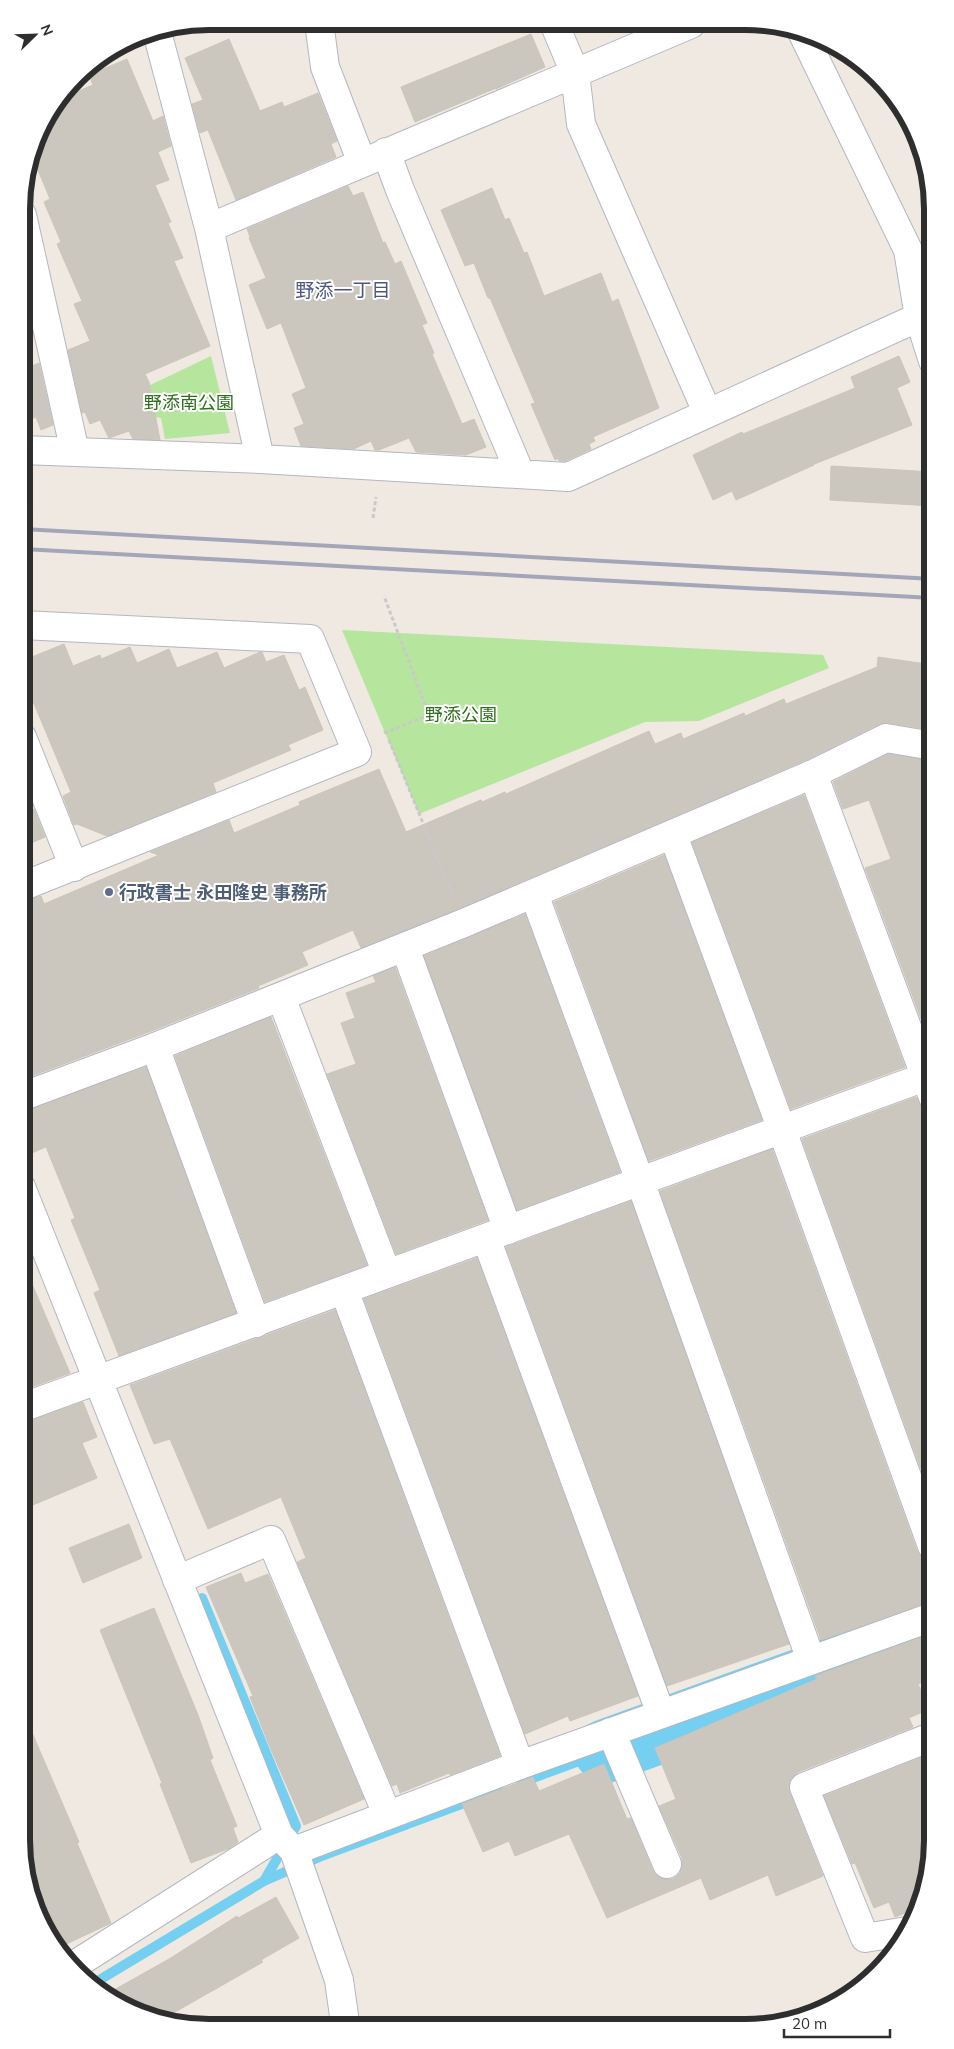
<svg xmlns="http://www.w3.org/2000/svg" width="954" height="2049" viewBox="0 0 954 2049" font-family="Mulish,'Noto Sans JP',sans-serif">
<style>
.green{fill:#b6e59e}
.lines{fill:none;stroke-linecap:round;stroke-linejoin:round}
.stream{stroke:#75cff0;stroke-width:10}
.river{stroke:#75cff0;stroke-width:64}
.building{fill:#cbc7bf;stroke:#cbc5ba}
.minor-casing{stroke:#b4b7c1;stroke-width:30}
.path{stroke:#c9c9c9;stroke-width:3;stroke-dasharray:4 2.5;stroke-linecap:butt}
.minor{stroke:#fff;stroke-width:28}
.rail{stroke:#a3a6b8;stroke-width:4}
.service-dot{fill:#5c6f8a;stroke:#fff;stroke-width:2}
.labels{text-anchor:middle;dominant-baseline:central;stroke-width:4;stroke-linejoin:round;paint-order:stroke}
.park-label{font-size:18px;fill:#2c6e1b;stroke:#fff}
.service-label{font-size:18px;font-weight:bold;fill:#4e5e75;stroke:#fff;text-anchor:start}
.neighbourhood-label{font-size:19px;fill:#4d5680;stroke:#fff}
.rim{fill:none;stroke:#2e2e2e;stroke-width:6}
</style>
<rect width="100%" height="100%" fill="#efe9e1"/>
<path class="green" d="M211 356 230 433 165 439 161 418 155 417 144 388Z
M342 630 823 655 829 668 699 721 645 722 419 814Z"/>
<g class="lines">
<path class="stream" d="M202 1598 296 1826 264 1881
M522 1782 606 1751
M91 1985 264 1881 324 1855 499 1790"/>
<path class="river" d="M606 1751 932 1633"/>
</g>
<path class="building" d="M531 34 545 67 496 89V88L415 122 401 87Z
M229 39 260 111 282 102 284 107 318 93 337 141 331 144 336 157 236 200 208 130 200 133 192 104 203 100 185 58Z
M127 59 153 121 163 116 171 146 158 152 169 180 155 185 171 222 168 223 183 258 174 261 210 346 145 374 149 382 160 440 133 439 129 431 109 438 100 420 90 424 85 412 82 413 68 350 90 341 74 304 82 301 57 244 61 242 44 202 50 199 33 158 40 126 62 98 93 85 89 75Z
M348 186 353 196 363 192 383 243 385 242 395 264 401 261 427 323 422 325 434 353 432 354 462 424 474 419 486 447 466 455 416 452 409 438 379 450H375L371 441 354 449 301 446 294 428 304 424 292 394 306 388 281 323 267 329 249 285 266 278 249 238 250 237 247 229Z
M492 188 505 220 509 218 524 253 527 252 544 296 601 273 612 302 618 299 659 408 593 437 595 441 589 444 591 449 565 461H559L558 458 555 460 531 404 535 403 490 298H488L474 263 465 266 441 210Z
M899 356 910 382 897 388 912 425 812 465H814L736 500 732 491 713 500 693 455 742 432 743 434 855 388 851 377Z
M39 363 53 425 41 430 36 417 22 423V370Z
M831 466 933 472V506L830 500Z
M64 644 73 666 100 655 101 659 130 647 137 663 169 649 177 668 217 652 224 668 260 652H262L266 662 284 655 299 690 305 687 323 730 288 745 291 750 213 783 216 792 107 836 77 824 74 825 63 796 71 792 22 675V661Z
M878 657 933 665V730L889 723 879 724 806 760 458 909 361 948 353 930 302 952 308 965 258 986 259 988 149 1032 21 1080V902L41 896 44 904 159 855 150 852 229 820 234 833 300 805 299 802 379 769 406 832 481 800 482 802 505 792 506 794 649 731 655 744 681 733 683 739 744 713 745 716 784 699 786 704 877 667Z
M888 754 933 761V1051L865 868 891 859 869 800 843 809 833 782Z
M804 795 905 1067 791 1109 692 842Z
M34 809 45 837 22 847V814Z
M22 851 28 867 22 870Z
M664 855 762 1120 649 1161 554 902Z
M525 914 620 1172 517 1210 424 956Z
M395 967 488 1220 396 1254 327 1074 356 1064 341 1023 355 1018 346 993 376 982 373 976Z
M271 1017 367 1265 265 1302 175 1056Z
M146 1067 236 1313 119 1356 94 1293 100 1290 71 1220 75 1218 46 1147 27 1155 21 1140V1112Z
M916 1097 923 1109 933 1112 932 1468 922 1472 802 1139Z
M772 1149 917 1551 923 1559 932 1583V1602L821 1640 660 1191Z
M631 1201 789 1644 667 1686 506 1247Z
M21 1258 70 1373 21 1391Z
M477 1258 638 1696 570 1721 568 1716 525 1734 364 1299Z
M335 1310 500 1756 450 1775 449 1773 400 1793 397 1784 392 1786 297 1562 306 1558 281 1497 208 1529 170 1439 154 1444 130 1385Z
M83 1402 97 1437 82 1443 97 1478 21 1510V1423Z
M129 1524 142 1558 83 1583 69 1548Z
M241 1573 245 1583 268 1574 364 1799 304 1825 269 1745 250 1697 253 1696 206 1587Z
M154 1608 198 1715 213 1758 210 1760 237 1826 233 1828 238 1842 230 1848 191 1863 160 1784 162 1783 100 1630Z
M932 1633V1678L918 1684 929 1709 909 1718 913 1727 798 1772 791 1778 789 1785 790 1793 823 1876 776 1896 768 1875 710 1900 701 1878 607 1918 569 1834 515 1856 509 1841 483 1852 462 1804 533 1777 539 1791 604 1764 627 1819 631 1818 653 1871 657 1876 665 1879H673L680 1873 682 1866V1858L659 1806 676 1799 655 1748 817 1679 815 1676Z
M21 1707 79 1842 77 1843 111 1923 58 1948 26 1876 21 1840Z
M925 1756 932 1774V1853L920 1907 895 1917 889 1902 874 1908 855 1863 852 1864 824 1796Z
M276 1897 299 1938 261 1960 263 1962 161 2020 126 2009 105 1995 169 1959 237 1916 238 1918Z"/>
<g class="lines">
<defs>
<path id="minor" d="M319 22 325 67 362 163
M554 23 575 73 581 124 707 412
M157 32 209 228 260 459
M802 32 908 250 919 317 933 361
M386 152 400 190 520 473
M22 215 75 452
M209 228 691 24
M22 450 260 459 568 477 919 317
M22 737 74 867
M813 774 933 1097
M673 835 782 1130 932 1546
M21 887 357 752 310 639 22 625
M534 894 640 1181 811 1660
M405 948 508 1230
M281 997 387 1274
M155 1047 256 1323
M21 1097 155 1047 464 923 813 774 886 738 933 746
M21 1187 279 1835
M486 1238 661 1714
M344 1290 520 1765
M21 1408 933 1074
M177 1580 271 1540 387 1814
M611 1732 667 1864
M294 1851 339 1980 345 2023
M907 1931 865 1938 804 1787 931 1737 932 1741
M73 1966 279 1835 294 1851 520 1765 932 1617"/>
</defs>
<use href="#minor" class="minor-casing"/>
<path class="path" d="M373 518 376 497
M384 733 429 715 384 596
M389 740 452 894"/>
<use href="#minor" class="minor"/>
<path class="rail" d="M22 529 933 579
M22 549 933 598"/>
</g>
<circle class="service-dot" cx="109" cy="892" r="5"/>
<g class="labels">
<g class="park-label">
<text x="189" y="402">野添南公園</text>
<text x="461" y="714">野添公園</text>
</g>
<g class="service-label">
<text x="119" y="892">行政書士 永田隆史 事務所</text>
</g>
<g class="neighbourhood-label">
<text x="343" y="290">野添一丁目</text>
</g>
</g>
<path d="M0 0H954V2049H0ZM209 30H745A179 179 0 0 1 924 209V1840A179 179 0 0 1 745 2019H209A179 179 0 0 1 30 1840V209A179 179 0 0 1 209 30Z" fill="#fff" fill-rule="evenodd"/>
<path class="rim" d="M209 30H745A179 179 0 0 1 924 209V1840A179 179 0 0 1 745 2019H209A179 179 0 0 1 30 1840V209A179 179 0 0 1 209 30Z"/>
<g transform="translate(35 35) rotate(67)" stroke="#ffffff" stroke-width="4" paint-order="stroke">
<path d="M0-4L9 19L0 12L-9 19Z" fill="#2e2e2e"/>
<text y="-8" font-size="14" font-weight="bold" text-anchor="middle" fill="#2e2e2e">N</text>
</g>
<path d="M784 2029v8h106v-8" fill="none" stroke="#2e2e2e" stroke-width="2.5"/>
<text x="792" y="2029" font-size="15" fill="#2e2e2e" stroke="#ffffff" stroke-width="4" paint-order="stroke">20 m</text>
</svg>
